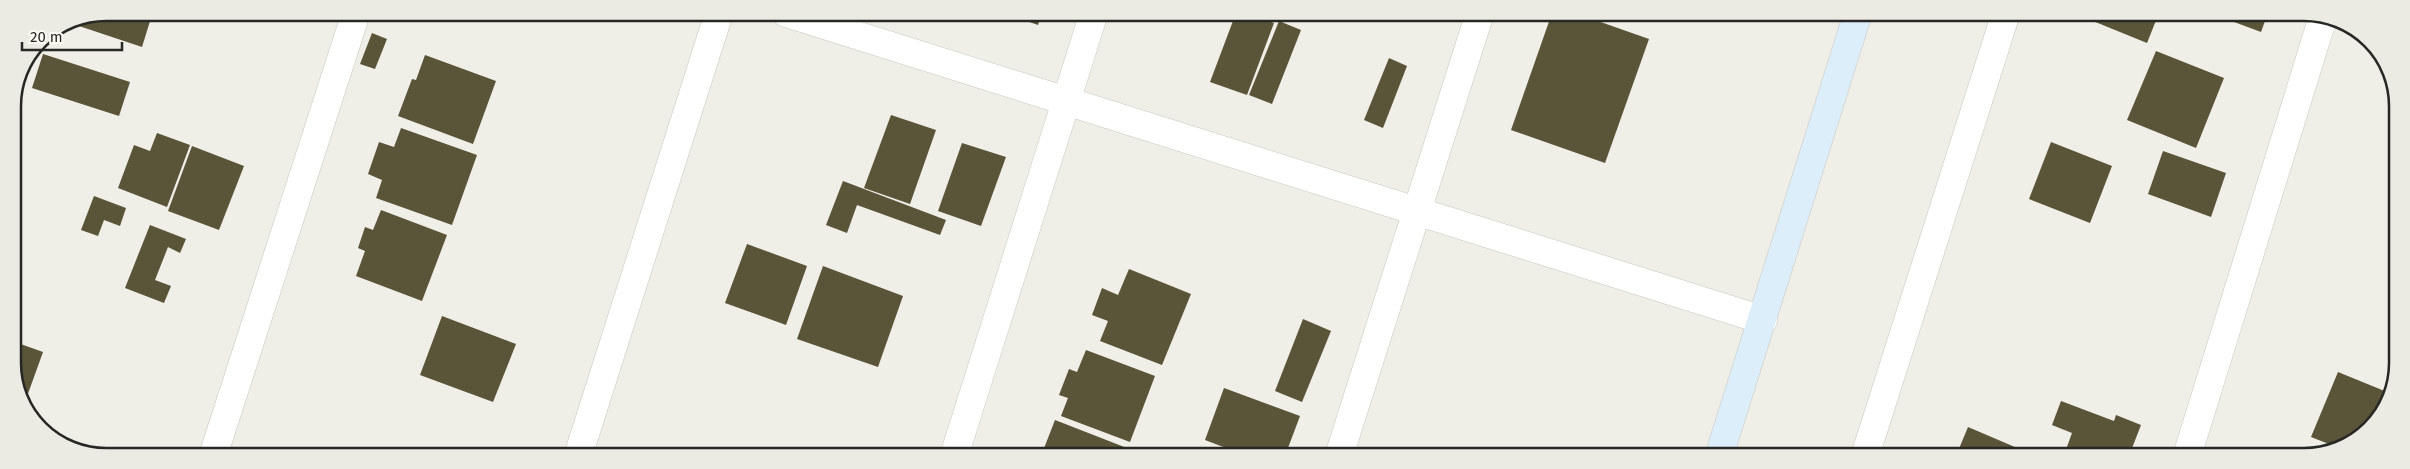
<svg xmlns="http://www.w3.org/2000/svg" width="2410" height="469" viewBox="0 0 2410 469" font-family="'Fira Sans',sans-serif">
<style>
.building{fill:#5a5438}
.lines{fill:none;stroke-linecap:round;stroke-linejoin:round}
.street-casing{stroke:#c7c6bf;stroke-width:29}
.secondary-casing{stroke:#c7c6bf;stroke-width:29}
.street{stroke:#fff;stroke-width:28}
.secondary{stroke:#ddeefb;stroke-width:28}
.rim{fill:none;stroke:#272724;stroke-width:2.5}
</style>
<rect width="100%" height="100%" fill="#efeee7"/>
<path class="building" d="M107 13H134L151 18 142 47 76 25 78 18Z
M1004 13H1042L1038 25Z
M1236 13H1247L1274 23 1247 95 1210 82Z
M1552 13H1575L1649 39 1605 163 1511 130Z
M2091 13H2159L2147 43 2088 19Z
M2210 13H2268L2261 32Z
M1279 21 1301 30 1272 104 1249 95Z
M372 33 387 39 375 69 360 64Z
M2156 51 2224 78 2196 148 2127 120Z
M43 54 130 82 119 116 32 88Z
M425 55 496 81 473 144 398 116 412 79 416 80Z
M1389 58 1407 66 1383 128 1364 120Z
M891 115 936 130 910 204 864 188Z
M401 128 477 155 452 225 376 198 382 180 368 174 379 142 394 147Z
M157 133 190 145 167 207 118 188 134 145 150 151Z
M2051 142 2112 166 2090 223 2029 199Z
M962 143 1006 157 981 226 938 211Z
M192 146 244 166 219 230 168 211Z
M2163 151 2226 173 2211 217 2148 194Z
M843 181 946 220 940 235 857 205 847 233 826 225Z
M94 196 126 208 120 226 104 220 98 236 81 230Z
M381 210 447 235 422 301 356 276 365 251 358 248 365 227 373 230Z
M150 225 186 239 180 253 168 247 155 280 171 286 164 303 125 288Z
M747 244 807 266 786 325 725 303Z
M823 266 903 296 878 367 797 339Z
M1129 269 1191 294 1162 365 1100 341 1108 321 1092 315 1102 288 1118 295Z
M442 316 516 344 493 402 420 375Z
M1303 319 1331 331 1302 402 1275 391Z
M15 342 43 352 25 402 16 387Z
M1086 350 1155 376 1130 442 1061 416 1068 398 1059 395 1069 369 1077 372Z
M2338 372 2387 392 2366 433 2334 446 2311 437Z
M1224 388 1300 416 1285 456H1247L1205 440Z
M2061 401 2114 421 2116 415 2141 425 2129 456 2064 455 2072 433 2052 425Z
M1055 420 1132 450 1130 456H1041Z
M1968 427 2029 453 2028 456H1956Z
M70 441 109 455V456H94L69 444Z"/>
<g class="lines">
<defs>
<path id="street" d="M786 13 1763 320
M213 456 356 13
M578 456 719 13
M954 456 1094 13
M1339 456 1480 13
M1865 456 2006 13
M2187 456 2323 17"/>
<path id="secondary" d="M1719 456 1858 13"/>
</defs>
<use href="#street" class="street-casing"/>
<use href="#secondary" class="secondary-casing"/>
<use href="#street" class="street"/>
<use href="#secondary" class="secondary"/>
</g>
<path d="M0 0H2410V469H0ZM106 21H2304A85 85 0 0 1 2389 106V363A85 85 0 0 1 2304 448H106A85 85 0 0 1 21 363V106A85 85 0 0 1 106 21Z" fill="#ebeae3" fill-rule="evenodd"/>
<path class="rim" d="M106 21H2304A85 85 0 0 1 2389 106V363A85 85 0 0 1 2304 448H106A85 85 0 0 1 21 363V106A85 85 0 0 1 106 21Z"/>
<path d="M22 42v8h100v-8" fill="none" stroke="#272724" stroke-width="2.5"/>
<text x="30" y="42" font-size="15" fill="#272724" stroke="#fcfbf4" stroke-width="4" paint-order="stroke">20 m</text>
</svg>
